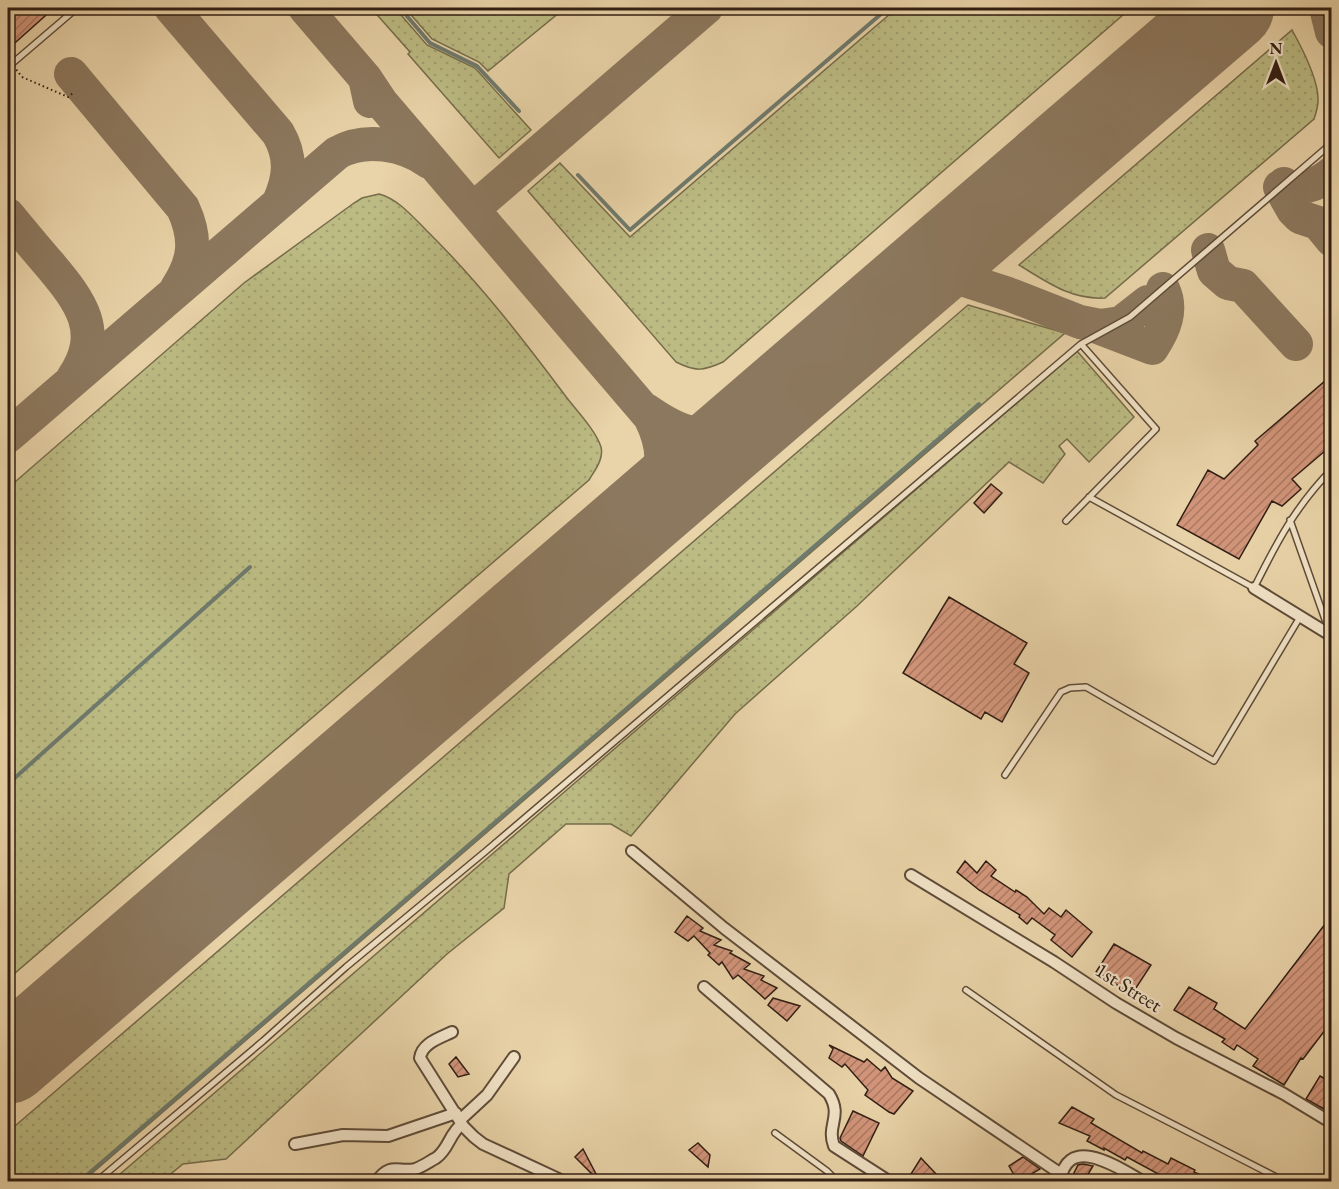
<svg xmlns="http://www.w3.org/2000/svg" width="1339" height="1189" viewBox="0 0 1339 1189" font-family="'EB Garamond',serif">
<style>
.grass{fill:url(#grass-dots);stroke:#766c4b;stroke-width:1.5}
.lines{fill:none;stroke-linecap:round;stroke-linejoin:round}
.stream{stroke:#6e7a6d;stroke-width:4}
.taxiway{stroke:#8c785e;stroke-width:34}
.runway{stroke:#8c785e;stroke-width:86}
.building{fill:url(#building-hatch);stroke:#301e13;stroke-width:1.5}
.service-casing{stroke:#5e4b38;stroke-width:8}
.minor-casing{stroke:#5e4b38;stroke-width:14}
.path{stroke:#301e13;stroke-width:2;stroke-dasharray:1.5 3;stroke-linecap:butt}
.service{stroke:#f1e2c6;stroke-width:5}
.minor{stroke:#f1e2c6;stroke-width:10}
.path-bridge{stroke:#301e13;stroke-width:2;stroke-dasharray:1.5 3;stroke-linecap:butt}
.labels{text-anchor:middle;dominant-baseline:central;stroke-width:4.5;stroke-linejoin:round;paint-order:stroke}
.street-label{font-size:21px;fill:#301e13;stroke:#f1e2c6}
</style>
<defs>
<pattern id="grass-dots" width="8" height="8" patternUnits="userSpaceOnUse" patternTransform="scale(1.5)"><rect width="8" height="8" fill="#bcbb83"/><path d="M2 2h.1M6 6h.1" fill="none" stroke="#a2a070" stroke-width="1.8" stroke-linecap="round"/></pattern>
<pattern id="building-hatch" width="6" height="6" patternUnits="userSpaceOnUse" patternTransform="scale(1.5)"><rect width="6" height="6" fill="#d2957a"/><path d="M-1 1l2-2M0 6l6-6M5 7l2-2" fill="none" stroke="#ab7963"/></pattern>
</defs>
<rect width="100%" height="100%" fill="#e9d3a8"/>
<filter id="stains"><feTurbulence type="fractalNoise" baseFrequency=".00333" numOctaves="4"/><feColorMatrix values="0 0 0 0 .2 0 0 0 0 .09 0 0 0 0 .02 0 0 0 .5 -.17"/></filter>
<radialGradient id="worn" r=".72"><stop offset=".6" stop-color="#630" stop-opacity="0"/><stop offset="1" stop-color="#630" stop-opacity=".3"/></radialGradient>
<path class="grass" d="M371 8H395L427 45 475 68 531 130 499 158 408 54 410 52Z
M405 8H565L488 71 479 62 432 39Z
M897 8H1131L723 362C703 371 696 372 676 362L528 191 560 163 630 237Z
M1292 30C1302 48 1319 80 1318 101 1318 107 1316 113 1314 119L1105 298C1071 300 1047 282 1019 265Z
M379 194C398 199 412 216 426 230 478 281 523 339 567 398 577 411 596 431 601 447 604 459 595 470 589 480L8 979V488L244 283 354 203 362 198Z
M968 305 1065 333 83 1181H8V1132Z
M1077 351 1134 417 1089 462 1067 439 1059 446 1065 454 1043 483 1009 462 857 606 735 714 631 836 611 824H566L509 874 504 908 447 954 226 1159 183 1164 162 1181H112Z"/>
<g class="lines">
<path class="stream" d="M400 8 430 43 477 66 519 111
M578 175 630 230 888 8
M8 784 250 567
M79 1182 979 404"/>
<path class="taxiway" d="M171 8 278 133C292 157 290 177 279 202
M305 8 365 78 370 101
M1326 8 1332 32
M71 74 183 208C197 239 195 260 177 288
M365 78 381 102 650 417C671 459 661 480 639 518
M1284 184V194L1293 210 1300 217 1318 223 1332 240
M1280 187C1300 189 1316 187 1332 173
M473 209 706 8
M8 215C22 232 36 249 50 265 81 302 104 332 73 378
M1208 250 1214 271 1228 283 1243 286 1296 344
M928 268 1008 294 1080 322 1100 326 1121 323 1148 302
M1092 325 1152 348C1164 330 1173 310 1163 289
M646 410C683 436 701 440 745 426
M8 436 337 153C365 137 404 144 429 162"/>
<path class="runway" d="M8 1061 1231 8"/>
</g>
<path class="building" d="M8 8H54L8 49Z
M1332 375V445L1292 479 1301 489 1282 506 1272 501 1239 559 1177 525 1208 470 1224 479 1258 445 1255 441Z
M991 484 1002 493 984 513 974 503Z
M949 597 1027 643 1014 664 1029 673 1002 722 985 712 981 719 903 673Z
M965 861 977 873 986 861 996 870 991 876 1015 892 1016 890 1027 897 1044 914 1049 908 1061 917 1066 910 1092 932 1072 957 1051 940 1055 935 1032 918 1027 924 1019 917 1020 915 979 890 957 872Z
M1332 915V1021L1303 1059 1301 1058 1284 1085 1253 1066 1258 1059 1237 1045 1234 1050 1222 1042 1225 1039 1174 1010 1189 987 1217 1003 1214 1009 1245 1029Z
M687 916 703 928 700 931 721 940 714 945 732 951 730 953 750 964 744 969 764 976 761 980 777 988 765 999 738 975 733 979 722 962 719 965 708 955 710 953 694 936 688 941 675 932Z
M1114 944 1151 965 1132 994 1096 972Z
M773 998 800 1006 787 1021 768 1005Z
M829 1045 864 1062 867 1059 881 1071 885 1067 892 1078 913 1091 894 1114 889 1112 865 1095 868 1090 845 1064 842 1067 829 1058 833 1049Z
M456 1057 469 1074 458 1077 449 1064Z
M1320 1076 1332 1083V1096L1324 1109 1306 1099Z
M1072 1107 1094 1119 1091 1123 1142 1153 1143 1151 1168 1164 1171 1158 1195 1170 1194 1172 1216 1182H1173L1127 1157 1125 1160 1104 1148V1150L1087 1141 1090 1136 1059 1123Z
M853 1111 879 1123 863 1156 841 1141 840 1138Z
M698 1143 710 1155 708 1167 689 1150Z
M583 1149 597 1176 595 1177 575 1157Z
M1023 1157 1040 1169 1018 1182 1009 1166Z
M921 1158 937 1175 930 1182H906Z
M1083 1164 1093 1166 1084 1181 1073 1175 1078 1165Z"/>
<g class="lines">
<defs>
<path id="service" d="M8 67 77 8
M1089 497 1254 588C1277 542 1295 507 1332 469
M1290 520 1329 631
M1066 521 1156 429 1081 344
M1005 775 1061 692 1070 688 1086 687 1214 761 1300 617
M966 990 1116 1095 1286 1182
M775 1133 827 1171 838 1182
M96 1182 263 1041 346 967 486 851 1081 344 1130 317 1332 143"/>
<path id="minor" d="M1254 588 1332 636
M632 851 724 928 919 1078 1061 1174
M911 875 1054 962 1116 1003 1176 1038 1284 1094 1332 1123
M704 987 829 1094C843 1117 826 1125 834 1146L890 1182
M452 1032C440 1038 422 1043 420 1058L463 1126 474 1137 483 1144 565 1182
M460 1120 487 1095 514 1057
M295 1144 343 1135 388 1136 456 1113
M376 1182C391 1161 398 1173 415 1169 422 1167 430 1161 436 1158 449 1149 449 1134 462 1124
M1060 1182C1067 1132 1119 1168 1144 1182"/>
</defs>
<use href="#service" class="service-casing"/>
<use href="#minor" class="minor-casing"/>
<path class="path" d="M22 77 68 97 73 93"/>
<use href="#service" class="service"/>
<use href="#minor" class="minor"/>
<path class="path-bridge" d="M8 59 22 77"/>
</g>
<g class="labels">
<g class="street-label">
<text transform="translate(1129 987) rotate(32)">1st Street</text>
</g>
</g>
<rect width="1339" height="1189" fill="none" stroke="#e9d3a8" stroke-width="30"/>
<rect x="9" y="9" width="1321" height="1171" fill="none" stroke="#301e13" stroke-width="3"/>
<rect x="15" y="15" width="1309" height="1159" fill="none" stroke="#301e13" stroke-width="1.5"/>
<g transform="translate(1276 63)" stroke="#f1e2c6" stroke-width="4.5" paint-order="stroke">
<path d="M0-4.5L10 22L0 15L-10 22Z" fill="#301e13"/>
<text y="-9" font-size="16" font-weight="bold" text-anchor="middle" fill="#301e13">N</text>
</g>
<rect width="100%" height="100%" filter="url(#stains)"/>
<rect width="100%" height="100%" fill="url(#worn)"/>
</svg>
